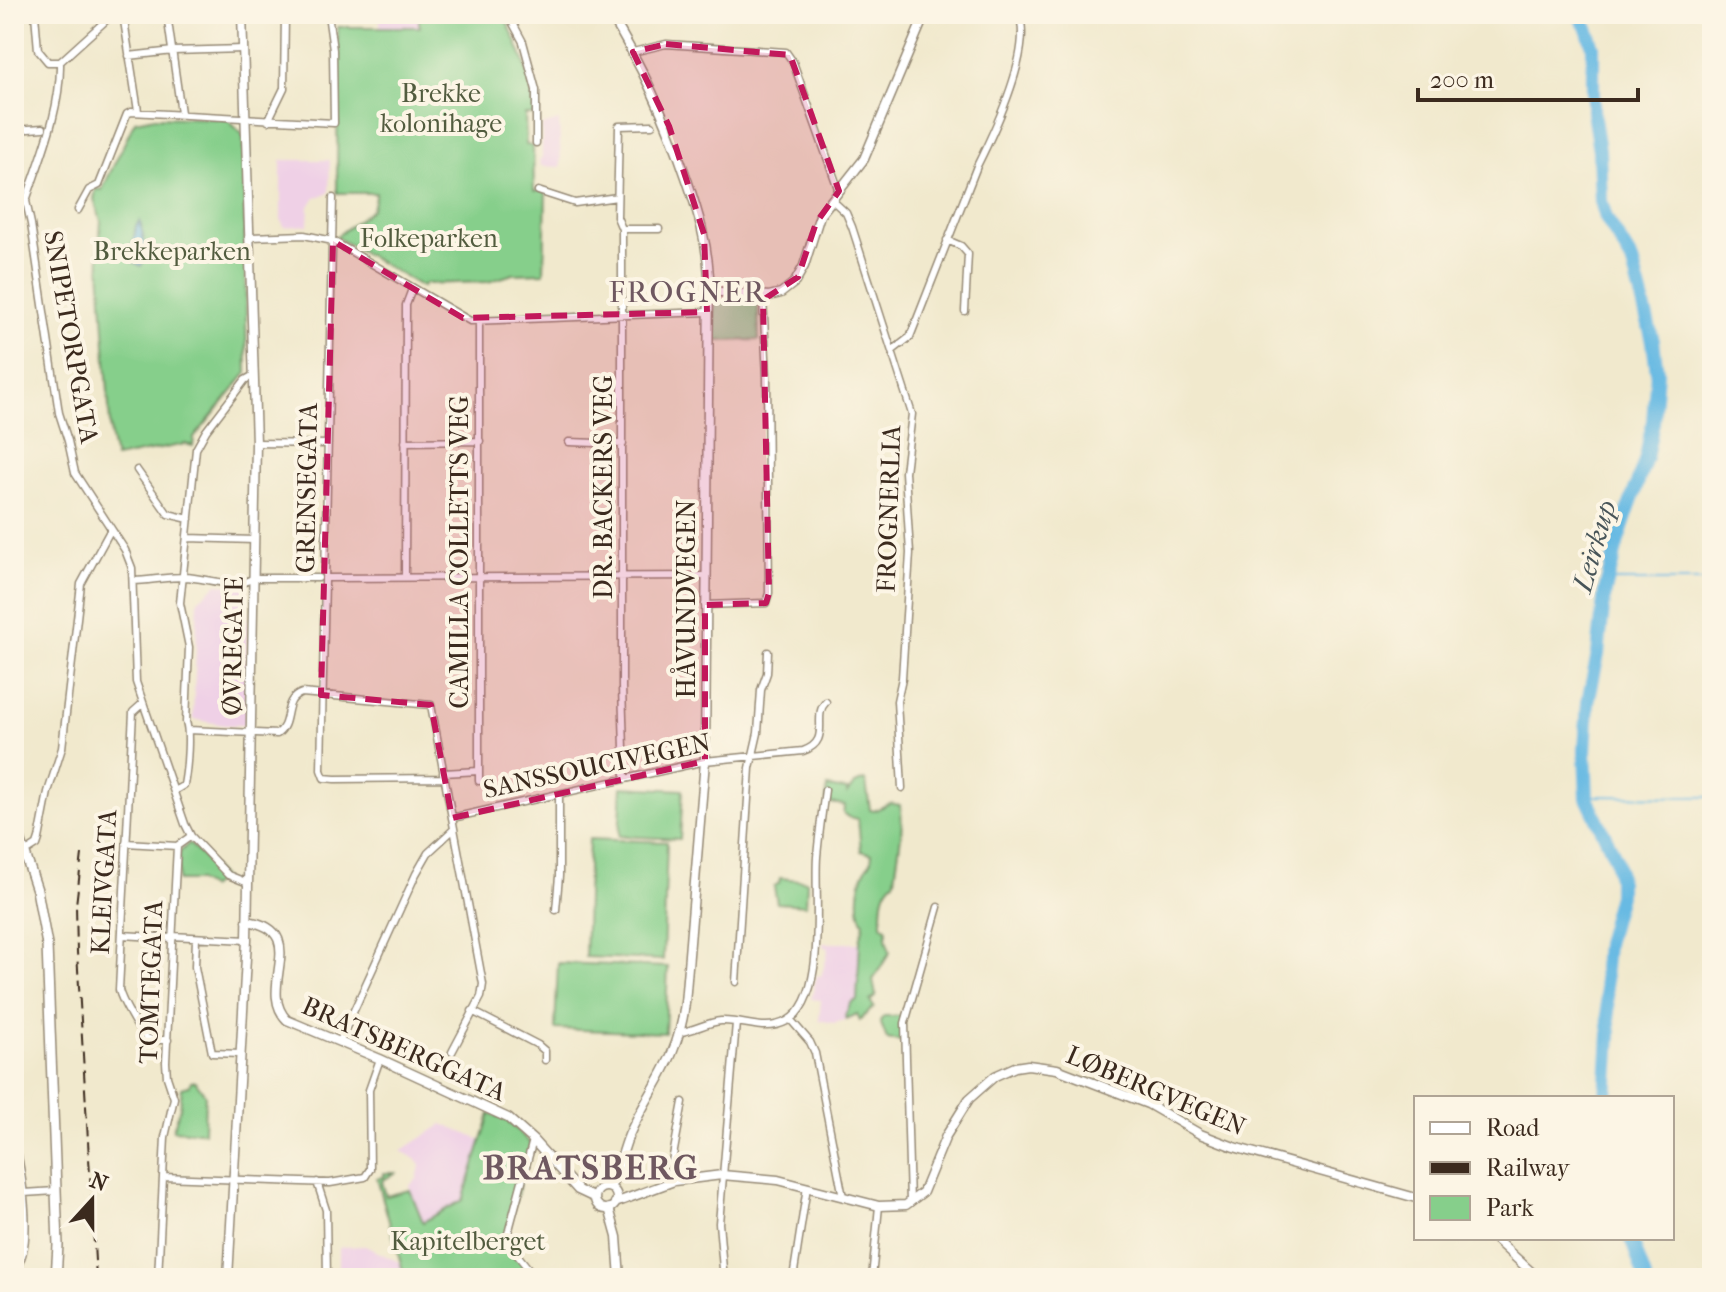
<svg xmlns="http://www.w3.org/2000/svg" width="1726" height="1292" viewBox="0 0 1726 1292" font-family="'IM FELL French Canon',serif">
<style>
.built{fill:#efd0e6}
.green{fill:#86cf8b;stroke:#607c54;stroke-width:2}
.water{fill:#68bae3;stroke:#527280;stroke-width:2}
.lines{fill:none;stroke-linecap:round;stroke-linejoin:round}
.stream{stroke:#68bae3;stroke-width:2}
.river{stroke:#68bae3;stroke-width:14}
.street-casing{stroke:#968a76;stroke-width:9}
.secondary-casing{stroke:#968a76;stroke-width:11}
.primary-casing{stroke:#968a76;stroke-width:12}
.street{stroke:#fff;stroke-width:6}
.secondary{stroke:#fff;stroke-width:8}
.primary{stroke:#fff;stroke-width:9}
.rail{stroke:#3b2a1e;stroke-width:2;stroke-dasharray:12 6;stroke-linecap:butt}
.marked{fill:#c2185b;fill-opacity:0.2;stroke:#c2185b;stroke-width:6;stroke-dasharray:16 10;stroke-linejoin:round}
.labels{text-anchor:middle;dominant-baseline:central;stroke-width:8;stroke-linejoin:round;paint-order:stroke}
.park-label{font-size:26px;fill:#525c3f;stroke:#fcf5e5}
.street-label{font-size:26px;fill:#3b2a1e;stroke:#fcf5e5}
.water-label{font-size:28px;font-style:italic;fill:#485559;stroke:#fcf5e5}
.quarter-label{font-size:30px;letter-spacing:2px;fill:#6f5860;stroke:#fcf5e5}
.district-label{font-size:34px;font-weight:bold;letter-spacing:2px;fill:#6f5860;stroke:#fcf5e5}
</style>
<rect width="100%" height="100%" fill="#fcf5e5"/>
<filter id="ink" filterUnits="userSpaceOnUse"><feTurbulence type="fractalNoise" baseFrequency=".0125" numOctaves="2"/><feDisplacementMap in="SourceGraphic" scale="16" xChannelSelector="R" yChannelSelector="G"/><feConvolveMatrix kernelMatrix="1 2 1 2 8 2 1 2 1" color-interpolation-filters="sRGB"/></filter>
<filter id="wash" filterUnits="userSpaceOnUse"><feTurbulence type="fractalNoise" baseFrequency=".006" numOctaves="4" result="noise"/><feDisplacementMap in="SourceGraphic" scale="32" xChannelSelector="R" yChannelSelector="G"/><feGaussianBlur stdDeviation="1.8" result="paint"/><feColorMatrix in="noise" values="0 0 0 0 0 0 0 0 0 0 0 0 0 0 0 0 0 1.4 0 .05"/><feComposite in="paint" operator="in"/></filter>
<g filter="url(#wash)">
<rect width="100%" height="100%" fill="#f1e9cd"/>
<path class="built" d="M380 14H419L420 27 380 26Z
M559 121 561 167 541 166 539 159 542 158V126Z
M281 160H330L329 193 317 197 309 206 308 225 284 227 281 219Z
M217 584 248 585 245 725H224L193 719 198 600Z
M823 943H859L858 991 853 1018 834 1023 819 1020 821 1000 811 999 817 975 821 976 827 957 828 948 823 946Z
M443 1124 481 1140 463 1200 423 1222 409 1186 417 1179 420 1166 416 1159 401 1151Z
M365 1246 399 1262 405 1278 368 1277V1273H353L349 1277 332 1276V1268H339V1247Z"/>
<path class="green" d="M419 14H503C520 47 533 77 534 115H525L526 145 533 146 534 191H546L544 273 513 274 488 282 424 284 422 287 336 237 372 209 376 193H337L338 27H419Z
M155 117 227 119 243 135 247 373 194 438 193 446 185 444 115 458 111 439 99 251 101 221 94 199 96 189 102 190 135 121Z
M714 300 758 302 759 340 714 341Z
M864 780 866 782 870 810 874 811 890 803 900 805C905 830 897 854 895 880 881 890 882 907 882 924L887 929 886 938 890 952 873 980 876 996 870 1001 874 1007 860 1020 857 1014 846 1019 845 1015 851 1003 857 1000 860 941 864 923C855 908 858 875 871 862L872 854 861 851 858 819 848 817 843 813 845 805 829 803 826 800 827 787 847 790V793L855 784Z
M622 787 683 790 680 839 619 836Z
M589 839 667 842 663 960 585 957Z
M189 843 222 878 209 888 198 881H178L180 852Z
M780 878 807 881 806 905 777 903 774 887 779 883Z
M558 963 668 967 665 1033 555 1029Z
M884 1016H904L900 1041 887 1039 880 1021Z
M191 1081H195L205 1094 204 1132 173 1130 180 1107 182 1088 189 1086Z
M490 1114 508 1121 531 1144 505 1238 535 1278H405L377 1178 384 1177V1173H395L382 1181 386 1196 410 1190 423 1222 463 1200Z"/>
<path class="water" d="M140 221 147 255 141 266 130 260 136 226Z"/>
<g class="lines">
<path class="stream" d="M1608 581H1712
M1586 796 1712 797"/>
<path class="river" d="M1578 14 1587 28 1593 47V112L1599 150 1601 201 1606 218 1632 261 1653 341 1657 372 1653 422 1646 458 1619 537 1605 591 1598 654 1588 702 1585 751 1587 798 1616 859 1619 878V895L1606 944 1604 968 1610 1035 1606 1098
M1631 1238 1645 1278"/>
</g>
</g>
<g filter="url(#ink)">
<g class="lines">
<defs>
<path id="street" d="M35 14 38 50 48 62H60
M123 14 138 111
M167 14 181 113
M508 14 523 42 536 90V143
M633 52 666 44 786 52 793 62 839 191
M129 56 173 51 243 49
M268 121 284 88 285 14
M14 130 43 128
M538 191 575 203 617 197
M333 198 321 770 324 778 335 779 444 778
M14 199 26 201 31 224 59 413 68 441 75 473 125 550 132 568 136 682 185 824 191 836 228 875 248 883
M832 200 846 213 852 227 912 414 905 472 910 553 902 678 897 701 902 788
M26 201C41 156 61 110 60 62L113 14
M78 210 89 190 99 185 127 114 131 112 334 123 333 50 328 14
M622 229H659
M251 237 304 235 333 241 470 321 707 312
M947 240 961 246 968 254 965 311
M479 322V781
M892 351 910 337 977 166C994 132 1028 60 1021 22
M405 442 480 441
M569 442 623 444
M256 443 328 444
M137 470 168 514 189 519
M188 538 254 540
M405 577 406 305 412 289
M326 578 705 576
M134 581C151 580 168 577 185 577 208 578 233 590 254 578H318
M705 605 766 603 769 593 767 377 763 297
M142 704 133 712 119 990C121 999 139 1033 147 1038 152 1041 162 1040 168 1040
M189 730 277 734C293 723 281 700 302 693L431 705 483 984 481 997 452 1052
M443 773 479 771
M625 779 622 687V229L617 217 619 126 652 125
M174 791 184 785 185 779C187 767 190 732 186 722L189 647 180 603 196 449 206 431 245 380 254 375
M452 818 705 761 803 751C833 741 811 716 826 702
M126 843 177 846
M26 852 37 845 39 839 48 792 62 748 81 584 111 529
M556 910 559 876V795
M122 935 172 938
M172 936 247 940
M196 938 195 967 212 1053 241 1054
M736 982 750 768 758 733 761 690 767 673 768 652
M472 1011 538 1045 545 1051V1060
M790 1019 810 1042 815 1053 843 1197
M680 1032C694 1031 707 1022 721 1021 745 1020 764 1033 787 1021 828 999 814 896 817 857 819 834 822 812 825 790
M340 1041 416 874 428 853 454 829
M14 1139C21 1166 36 1250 14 1270
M533 1140 506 1241 536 1278
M163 1177 330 1183 365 1177 370 1169 369 1090 380 1059
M317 1182 326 1210 327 1278
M668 1183 683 1102
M24 1193 56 1191
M910 1203 905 1023 938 907
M723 1269 719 1223 736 1023
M158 1278 165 1137 174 1098 167 1077 166 1062 177 846 191 836
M793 1278 807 1187
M872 1278 879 1206"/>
<path id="secondary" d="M610 14C643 67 667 121 687 180 698 212 707 242 709 276L705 761 685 1003C678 1062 652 1084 629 1135 622 1152 619 1171 610 1188
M709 291 769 296 781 293 795 282 804 266 820 215 864 159 925 14
M247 921C313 931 255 988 287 1020L380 1059 508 1118 533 1140 578 1190 595 1198
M595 1198a11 11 0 1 1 22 0a11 11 0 1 1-22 0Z
M615 1203 674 1181 722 1175 778 1180 879 1206 906 1205 923 1192 946 1136 969 1099 995 1076 1015 1067 1028 1065 1057 1069 1148 1104 1200 1134 1234 1147 1416 1198
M609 1208 617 1237 620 1278
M1494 1238 1538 1278
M228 1278 247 940 256 443 242 14"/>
<path id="primary" d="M14 821 37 890 47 945 58 1245 56 1278"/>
</defs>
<use href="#street" class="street-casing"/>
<use href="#secondary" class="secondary-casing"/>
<use href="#primary" class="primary-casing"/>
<use href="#street" class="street"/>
<use href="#secondary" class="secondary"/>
<use href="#primary" class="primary"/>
<path class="rail" d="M82 854 76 905 77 952 96 1278"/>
</g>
</g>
<path class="marked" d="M666 44 790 55 839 191 816 223 798 277 763 300 769 593 766 603 705 605V761L452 818 431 705 321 695 333 241 463 318 707 312 704 234 669 126 633 52Z"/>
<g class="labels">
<g class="park-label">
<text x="441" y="93">Brekke<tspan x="441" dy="30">kolonihage</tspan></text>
<text x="429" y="238">Folkeparken</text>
<text x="172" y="251">Brekkeparken</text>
<text x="468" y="1241">Kapitelberget</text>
</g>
<g class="street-label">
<text transform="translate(71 337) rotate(80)">SNIPETORPGATA</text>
<text transform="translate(603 487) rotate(-90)">DR. BACKERS VEG</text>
<text transform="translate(307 488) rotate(-89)">GRENSEGATA</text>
<text transform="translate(889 509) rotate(-88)">FROGNERLIA</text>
<text transform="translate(459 552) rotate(-90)">CAMILLA COLLETTS VEG</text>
<text transform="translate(686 599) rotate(-90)">HÅVUNDVEGEN</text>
<text transform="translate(233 646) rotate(-89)">ØVREGATE</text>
<text transform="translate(597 766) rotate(-12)">SANSSOUCIVEGEN</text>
<text transform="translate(104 882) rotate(-87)">KLEIVGATA</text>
<text transform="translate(151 982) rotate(-88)">TOMTEGATA</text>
<text transform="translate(404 1049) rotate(24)">BRATSBERGGATA</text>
<text transform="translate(1156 1091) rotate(23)">LØBERGVEGEN</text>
</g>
<g class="water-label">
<text transform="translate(1594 546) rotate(-74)">Leirkup</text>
</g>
<g class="quarter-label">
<text x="688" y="292">FROGNER</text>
</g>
<g class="district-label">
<text x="591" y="1168">BRATSBERG</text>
</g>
</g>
<rect width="1726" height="1292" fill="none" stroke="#fcf5e5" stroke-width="48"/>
<rect x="1414" y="1096" width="260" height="144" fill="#fcf5e5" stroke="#afa495" stroke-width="2"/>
<rect x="1430" y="1122" width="40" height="12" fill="#ffffff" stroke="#afa495" stroke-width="2"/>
<text x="1486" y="1136" font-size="24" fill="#3b2a1e">Road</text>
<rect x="1430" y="1162" width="40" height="12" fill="#3b2a1e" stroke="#afa495" stroke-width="2"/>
<text x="1486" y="1176" font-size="24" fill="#3b2a1e">Railway</text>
<rect x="1430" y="1196" width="40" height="24" fill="#86cf8b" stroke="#afa495" stroke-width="2"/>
<text x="1486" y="1216" font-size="24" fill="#3b2a1e">Park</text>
<g transform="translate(92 1200) rotate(21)" stroke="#fcf5e5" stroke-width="6" paint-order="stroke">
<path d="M0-6L14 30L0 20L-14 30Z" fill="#3b2a1e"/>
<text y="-12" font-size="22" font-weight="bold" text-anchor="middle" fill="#3b2a1e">N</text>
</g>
<path d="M1418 88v12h220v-12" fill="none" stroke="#3b2a1e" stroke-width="4"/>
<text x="1430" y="88" font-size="24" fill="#3b2a1e" stroke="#fcf5e5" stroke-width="6" paint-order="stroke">200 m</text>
</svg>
